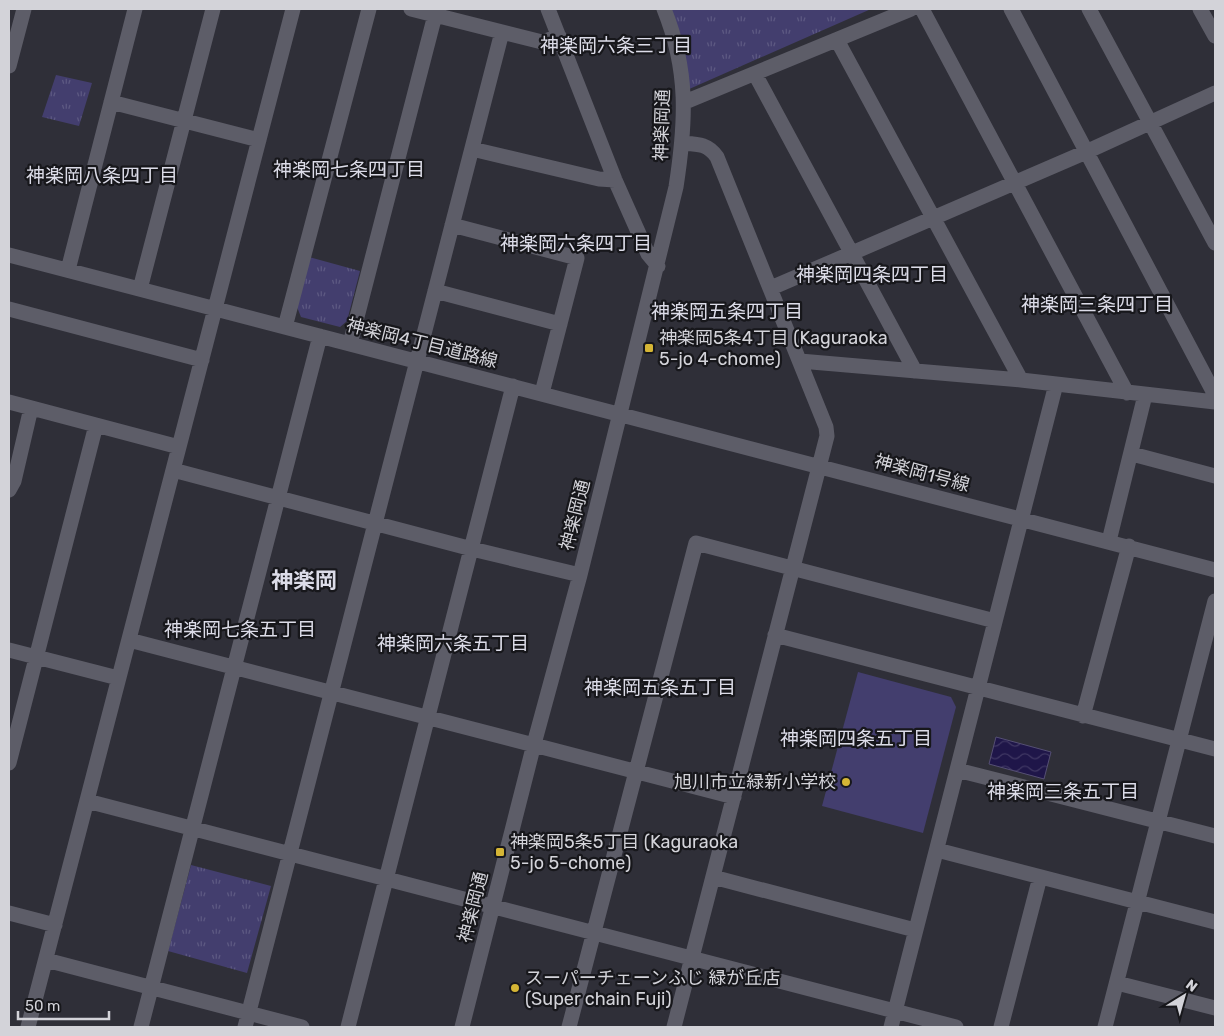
<svg xmlns="http://www.w3.org/2000/svg" width="1224" height="1036" viewBox="0 0 1224 1036" font-family="Rubik,'Noto Sans JP',sans-serif">
<style>
.grass{fill:#433e6e}
.park{fill:url(#park-tufts)}
.water{fill:url(#water-waves);stroke:#554f74}
.lines{fill:none;stroke-linecap:round;stroke-linejoin:round}
.minor{stroke:#5d5d68;stroke-width:15}
.poi-dot{fill:#d5b535;stroke:#17171b;stroke-width:2}
.labels{text-anchor:middle;dominant-baseline:central;stroke-width:4.5;stroke-linejoin:round;paint-order:stroke}
.street-label{font-size:18px;fill:#d3d3d9;stroke:#17171b}
.poi-label{font-size:18px;fill:#d3d3d9;stroke:#17171b;text-anchor:start}
.neighbourhood-label{font-size:19px;fill:#dcdce8;stroke:#17171b}
.district-label{font-size:22px;font-weight:bold;fill:#dcdce8;stroke:#17171b}
</style>
<defs>
<pattern id="park-tufts" width="24" height="20" patternUnits="userSpaceOnUse" patternTransform="scale(1.25)"><rect width="24" height="20" fill="#433e6e"/><path d="M3 7l-1-3M5 7V3M7 7l1-3M15 17l-1-3M17 17v-4M19 17l1-3" fill="none" stroke="#5d5982"/></pattern>
<pattern id="water-waves" width="16" height="10" patternUnits="userSpaceOnUse" patternTransform="scale(1.25)"><rect width="16" height="10" fill="#1f1649"/><path d="M0 5q4-4 8 0t8 0" fill="none" stroke="#3f3763"/></pattern>
</defs>
<rect width="100%" height="100%" fill="#2f2f38"/>
<path class="grass" d="M858 672 951 697 956 707 923 833 822 806Z"/>
<path class="park" d="M669 9H871L687 90Z
M56 75 92 83 79 126 42 117Z
M309 257 360 271 347 321 340 327 301 317 297 307Z
M191 865 271 886 247 973 168 951Z"/>
<path class="water" d="M996 737 1051 752 1044 779 989 764Z"/>
<g class="lines">
<path class="minor" d="M411 9 542 42 559 36
M548 9 615 180 648 254 658 266
M922 9 1127 393
M1011 9 1215 395
M1089 9 1215 243
M1200 9 1215 36
M837 40 1021 380
M9 66 24 9
M755 74 915 371
M111 102 259 140
M685 102 911 9
M472 149 599 179 615 180
M452 225 577 258 542 393
M9 255 1215 570
M68 270 135 9
M771 288 1086 152 1215 93
M140 289 213 9
M435 291 560 324
M9 309 202 360
M285 327 369 9
M350 344 435 15
M800 361 1021 380 1215 402
M9 402 179 447
M1132 454 1215 476
M173 470 472 549 580 575
M9 490 14 481 31 408
M1109 541 1145 395
M775 635 1215 749
M129 640 734 797
M9 650 118 678
M1083 716 1129 546
M9 763 96 425
M957 770 1215 836
M87 801 956 1027
M937 850 1215 922
M713 877 915 930
M9 913 55 925
M46 960 302 1027
M1117 983 1215 1008
M28 1027 293 9
M141 1027 320 336
M245 1027 502 32
M348 1027 513 386
M462 1027 534 744 580 575 676 187C686 122 689 71 664 9
M569 1027 696 543 995 621
M674 1027 827 436 826 427 717 157C708 144 698 144 683 143
M891 1027 1056 384
M1001 1027 1040 877
M1105 1027 1215 601"/>
</g>
<g class="poi-dot">
<rect x="644" y="343" width="10" height="10" rx="2.5"/>
<circle cx="846" cy="782" r="5"/>
<rect x="495" y="847" width="10" height="10" rx="2.5"/>
<circle cx="515" cy="988" r="5"/>
</g>
<g class="labels">
<g class="street-label">
<text transform="translate(662 125) rotate(-88)">神楽岡通</text>
<text transform="translate(422 343) rotate(14)">神楽岡4丁目道路線</text>
<text transform="translate(922 473) rotate(15)">神楽岡1号線</text>
<text transform="translate(575 515) rotate(-76)">神楽岡通</text>
<text transform="translate(473 907) rotate(-76)">神楽岡通</text>
</g>
<g class="poi-label">
<text x="659" y="338">神楽岡5条4丁目 (Kaguraoka<tspan x="659" dy="21">5-jo 4-chome)</tspan></text>
<text x="836" y="782" text-anchor="end">旭川市立緑新小学校</text>
<text x="510" y="842">神楽岡5条5丁目 (Kaguraoka<tspan x="510" dy="21">5-jo 5-chome)</tspan></text>
<text x="525" y="978">スーパーチェーンふじ 緑が丘店<tspan x="525" dy="21">(Super chain Fuji)</tspan></text>
</g>
<g class="neighbourhood-label">
<text x="616" y="45">神楽岡六条三丁目</text>
<text x="349" y="169">神楽岡七条四丁目</text>
<text x="102" y="175">神楽岡八条四丁目</text>
<text x="576" y="243">神楽岡六条四丁目</text>
<text x="872" y="274">神楽岡四条四丁目</text>
<text x="1097" y="304">神楽岡三条四丁目</text>
<text x="727" y="311">神楽岡五条四丁目</text>
<text x="240" y="629">神楽岡七条五丁目</text>
<text x="453" y="643">神楽岡六条五丁目</text>
<text x="660" y="687">神楽岡五条五丁目</text>
<text x="856" y="738">神楽岡四条五丁目</text>
<text x="1063" y="791">神楽岡三条五丁目</text>
</g>
<g class="district-label">
<text x="304" y="580">神楽岡</text>
</g>
</g>
<rect width="1224" height="1036" fill="none" stroke="#d3d3d9" stroke-width="20"/>
<g transform="translate(1184 996) rotate(37)" stroke="#17171b" stroke-width="4" paint-order="stroke">
<path d="M0-4L9 19L0 12L-9 19Z" fill="#d3d3d9"/>
<text y="-8" font-size="14" font-weight="bold" text-anchor="middle" fill="#d3d3d9">N</text>
</g>
<path d="M18 1011v8h91v-8" fill="none" stroke="#d3d3d9" stroke-width="2.5"/>
<text x="25" y="1011" font-size="15" fill="#d3d3d9" stroke="#17171b" stroke-width="4" paint-order="stroke">50 m</text>
</svg>
